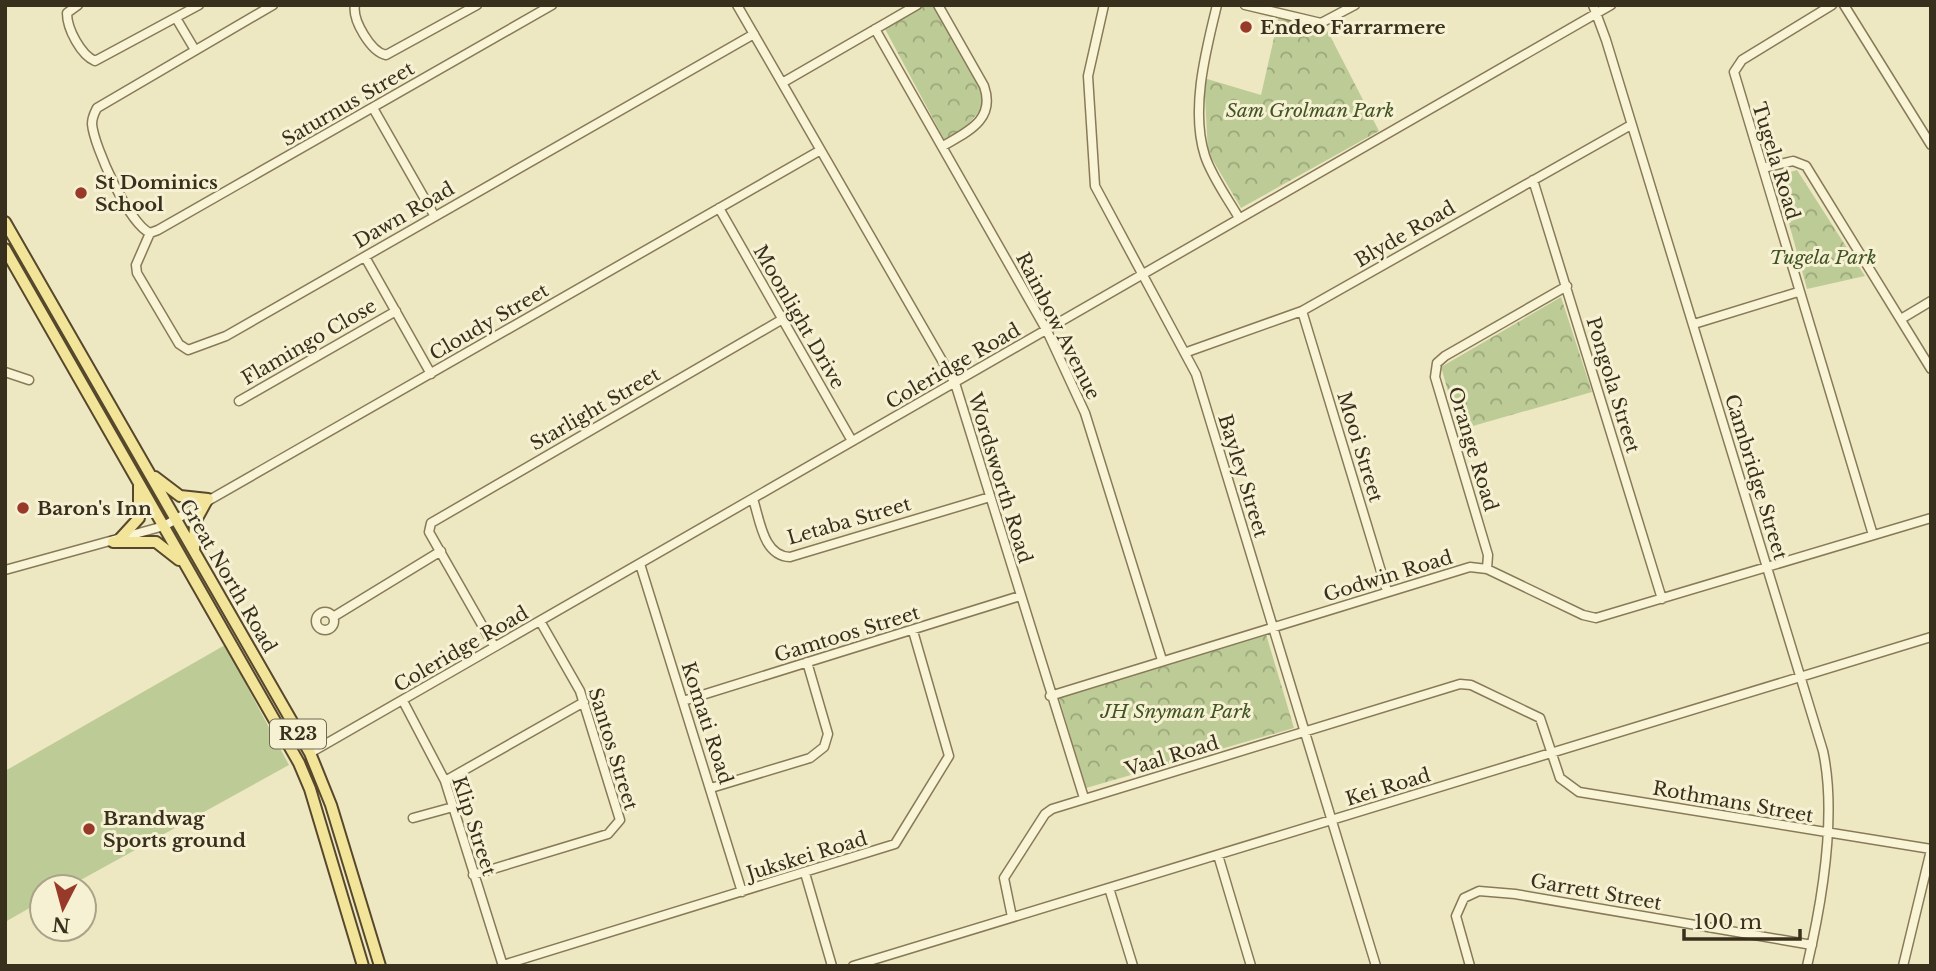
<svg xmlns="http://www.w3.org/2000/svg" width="1936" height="971" viewBox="0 0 1936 971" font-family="'Libre Baskerville',serif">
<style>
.forest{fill:url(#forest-crowns)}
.pitch{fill:#bdcc96}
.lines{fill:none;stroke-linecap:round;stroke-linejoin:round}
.minor-casing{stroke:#887a59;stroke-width:11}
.major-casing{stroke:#56472d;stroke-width:14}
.minor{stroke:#f9f4d5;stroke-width:8}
.major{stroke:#f2e599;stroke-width:10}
.poi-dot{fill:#983a29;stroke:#f6f1d2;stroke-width:2.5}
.labels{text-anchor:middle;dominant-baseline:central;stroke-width:6;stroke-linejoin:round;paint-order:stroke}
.shield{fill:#f6f1d2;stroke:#716953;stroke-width:2}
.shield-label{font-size:18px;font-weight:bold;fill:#382f1d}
.poi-label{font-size:19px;font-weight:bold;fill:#382f1d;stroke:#f6f1d2;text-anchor:start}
.street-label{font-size:19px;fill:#382f1d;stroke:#f6f1d2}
.park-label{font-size:19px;font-style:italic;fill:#405424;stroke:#f6f1d2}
</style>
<defs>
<pattern id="forest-crowns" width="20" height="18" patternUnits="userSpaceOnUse" patternTransform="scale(1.75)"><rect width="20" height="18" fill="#bdcc96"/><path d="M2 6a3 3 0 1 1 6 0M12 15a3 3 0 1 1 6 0" fill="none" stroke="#9ba67a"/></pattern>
</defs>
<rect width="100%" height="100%" fill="#eee8c2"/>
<path class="forest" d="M923 5H936L982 86 983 107 965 128 945 141 885 29Z
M1279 16 1324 24 1379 131 1241 208 1208 152 1204 78 1261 95Z
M1797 170 1865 276 1807 289 1776 176Z
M1561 297 1592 392 1459 430 1441 367Z
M1266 634 1294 728 1086 788 1058 695Z"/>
<path class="pitch" d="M225 645 289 765 68 887H42V901L5 922V771Z"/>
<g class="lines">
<defs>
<path id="minor" d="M78 5 67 13C67 29 81 55 95 61L199 5
M273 5 97 108C94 114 92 117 92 124 94 147 129 224 150 233L158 230 552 5
M355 5C352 20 371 52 386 55L477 5
M737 5 955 383 1084 798
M938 5 984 86C996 120 967 132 943 146
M1104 5 1088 76 1095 186 1196 374 1376 966
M1217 5C1206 50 1190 110 1205 156 1212 177 1228 199 1239 218
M1245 5 1321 23 1355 5
M1593 5 1606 40 1823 751C1837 816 1822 902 1807 966
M1832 5 1742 60 1734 72 1873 535
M1844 5 1931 145
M176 18 195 50
M875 29 1047 331 1085 413 1162 660
M782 83 917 5
M373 108 434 215
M1763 168 1793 161 1806 166 1931 369
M1533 180 1662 599
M719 208 852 441
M150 233 136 265 137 273 179 344 188 350 226 336 754 34
M365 257 431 374
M1302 311 1387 591
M1901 319 1931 301
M1694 324 1798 292
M1187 352 1302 311 1631 125
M5 372 29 380
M239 401 396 311
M753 499C760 520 763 556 790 557L990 497
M640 564 742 892
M1487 569 1488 555 1435 377 1437 363 1445 356 1567 286
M5 570 164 526 819 151
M316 621a9 9 0 1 1 18 0a9 9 0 1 1-18 0Z
M333 617 441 551
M494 646 429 532 431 523 781 320
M1050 696 1470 567 1487 569 1583 615 1596 618 1931 518
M403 701 445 781 503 966
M683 701 1020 596
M310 753 1611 5
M445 781 584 702
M711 788 810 758 824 747 828 734 807 662
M413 818 453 807
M1218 855 1251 966
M805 873 832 966
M473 875 608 834 620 820 580 691 540 621
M1109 888 1133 966
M1012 917 1004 878 1045 814 1052 809 1460 684 1471 685 1540 718 1560 778 1579 792 1931 849
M503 965 895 844 949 756 913 631
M853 966 1931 637
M1470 966 1456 916 1464 898 1479 891 1515 894 1812 945
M1903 966 1931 850"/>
<path id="major" d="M5 222 310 753 331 805 380 966
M5 249 299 763 310 789 363 966
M155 477 180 496 208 499
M118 541 139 518V486
M113 542H156L179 560
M194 550 195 522 207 500"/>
</defs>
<use href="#minor" class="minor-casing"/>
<use href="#major" class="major-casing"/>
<use href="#minor" class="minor"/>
<use href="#major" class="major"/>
</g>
<g class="poi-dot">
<circle cx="1246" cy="27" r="7"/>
<circle cx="81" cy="193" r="7"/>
<circle cx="23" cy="508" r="7"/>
<circle cx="89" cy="829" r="7"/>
</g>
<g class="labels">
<rect class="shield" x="270" y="719.5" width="56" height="29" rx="5"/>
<g class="shield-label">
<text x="298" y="734">R23</text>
</g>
<g class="poi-label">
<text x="1260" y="27">Endeo Farrarmere</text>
<text x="95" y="182">St Dominics<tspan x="95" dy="22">School</tspan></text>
<text x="37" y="508">Baron's Inn</text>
<text x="103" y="818">Brandwag<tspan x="103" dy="22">Sports ground</tspan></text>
</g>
<g class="street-label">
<text transform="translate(348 104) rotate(-30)">Saturnus Street</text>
<text transform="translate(1776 161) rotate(73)">Tugela Road</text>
<text transform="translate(404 215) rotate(-30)">Dawn Road</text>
<text transform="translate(1405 234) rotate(-30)">Blyde Road</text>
<text transform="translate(799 317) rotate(60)">Moonlight Drive</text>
<text transform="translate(489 322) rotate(-30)">Cloudy Street</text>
<text transform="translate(1058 326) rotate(63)">Rainbow Avenue</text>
<text transform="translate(309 342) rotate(-30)">Flamingo Close</text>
<text transform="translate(953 366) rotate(-30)">Coleridge Road</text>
<text transform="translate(1613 385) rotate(73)">Pongola Street</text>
<text transform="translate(595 409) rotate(-30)">Starlight Street</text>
<text transform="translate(1360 447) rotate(73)">Mooi Street</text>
<text transform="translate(1473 449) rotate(73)">Orange Road</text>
<text transform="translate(1243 476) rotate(73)">Bayley Street</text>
<text transform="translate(1756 477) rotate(73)">Cambridge Street</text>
<text transform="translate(1000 478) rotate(73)">Wordsworth Road</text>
<text transform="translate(849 521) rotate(-16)">Letaba Street</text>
<text transform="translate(228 576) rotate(60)">Great North Road</text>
<text transform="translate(1388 576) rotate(-17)">Godwin Road</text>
<text transform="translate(847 634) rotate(-17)">Gamtoos Street</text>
<text transform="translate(461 649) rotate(-30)">Coleridge Road</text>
<text transform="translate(707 723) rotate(72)">Komati Road</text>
<text transform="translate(613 749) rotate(73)">Santos Street</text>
<text transform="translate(1172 756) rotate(-17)">Vaal Road</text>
<text transform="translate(1388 787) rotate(-17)">Kei Road</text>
<text transform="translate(1733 802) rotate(10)">Rothmans Street</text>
<text transform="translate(474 826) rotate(72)">Klip Street</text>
<text transform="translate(807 856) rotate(-17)">Jukskei Road</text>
<text transform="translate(1596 892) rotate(10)">Garrett Street</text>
</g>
<g class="park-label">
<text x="1310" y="110">Sam Grolman Park</text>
<text x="1823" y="257">Tugela Park</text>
<text x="1176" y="711">JH Snyman Park</text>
</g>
</g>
<rect width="1936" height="971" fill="none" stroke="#382f1d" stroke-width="14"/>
<g transform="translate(63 908) rotate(186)"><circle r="33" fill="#f6f1d2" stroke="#aaa38a" stroke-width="2"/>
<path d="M0-5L12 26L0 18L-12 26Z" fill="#983a29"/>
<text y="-10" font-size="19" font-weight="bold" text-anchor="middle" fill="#382f1d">N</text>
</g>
<path d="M1684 929v10h116v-10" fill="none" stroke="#382f1d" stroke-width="3.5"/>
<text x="1694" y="929" font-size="21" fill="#382f1d" stroke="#f6f1d2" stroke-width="5" paint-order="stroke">100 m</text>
</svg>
